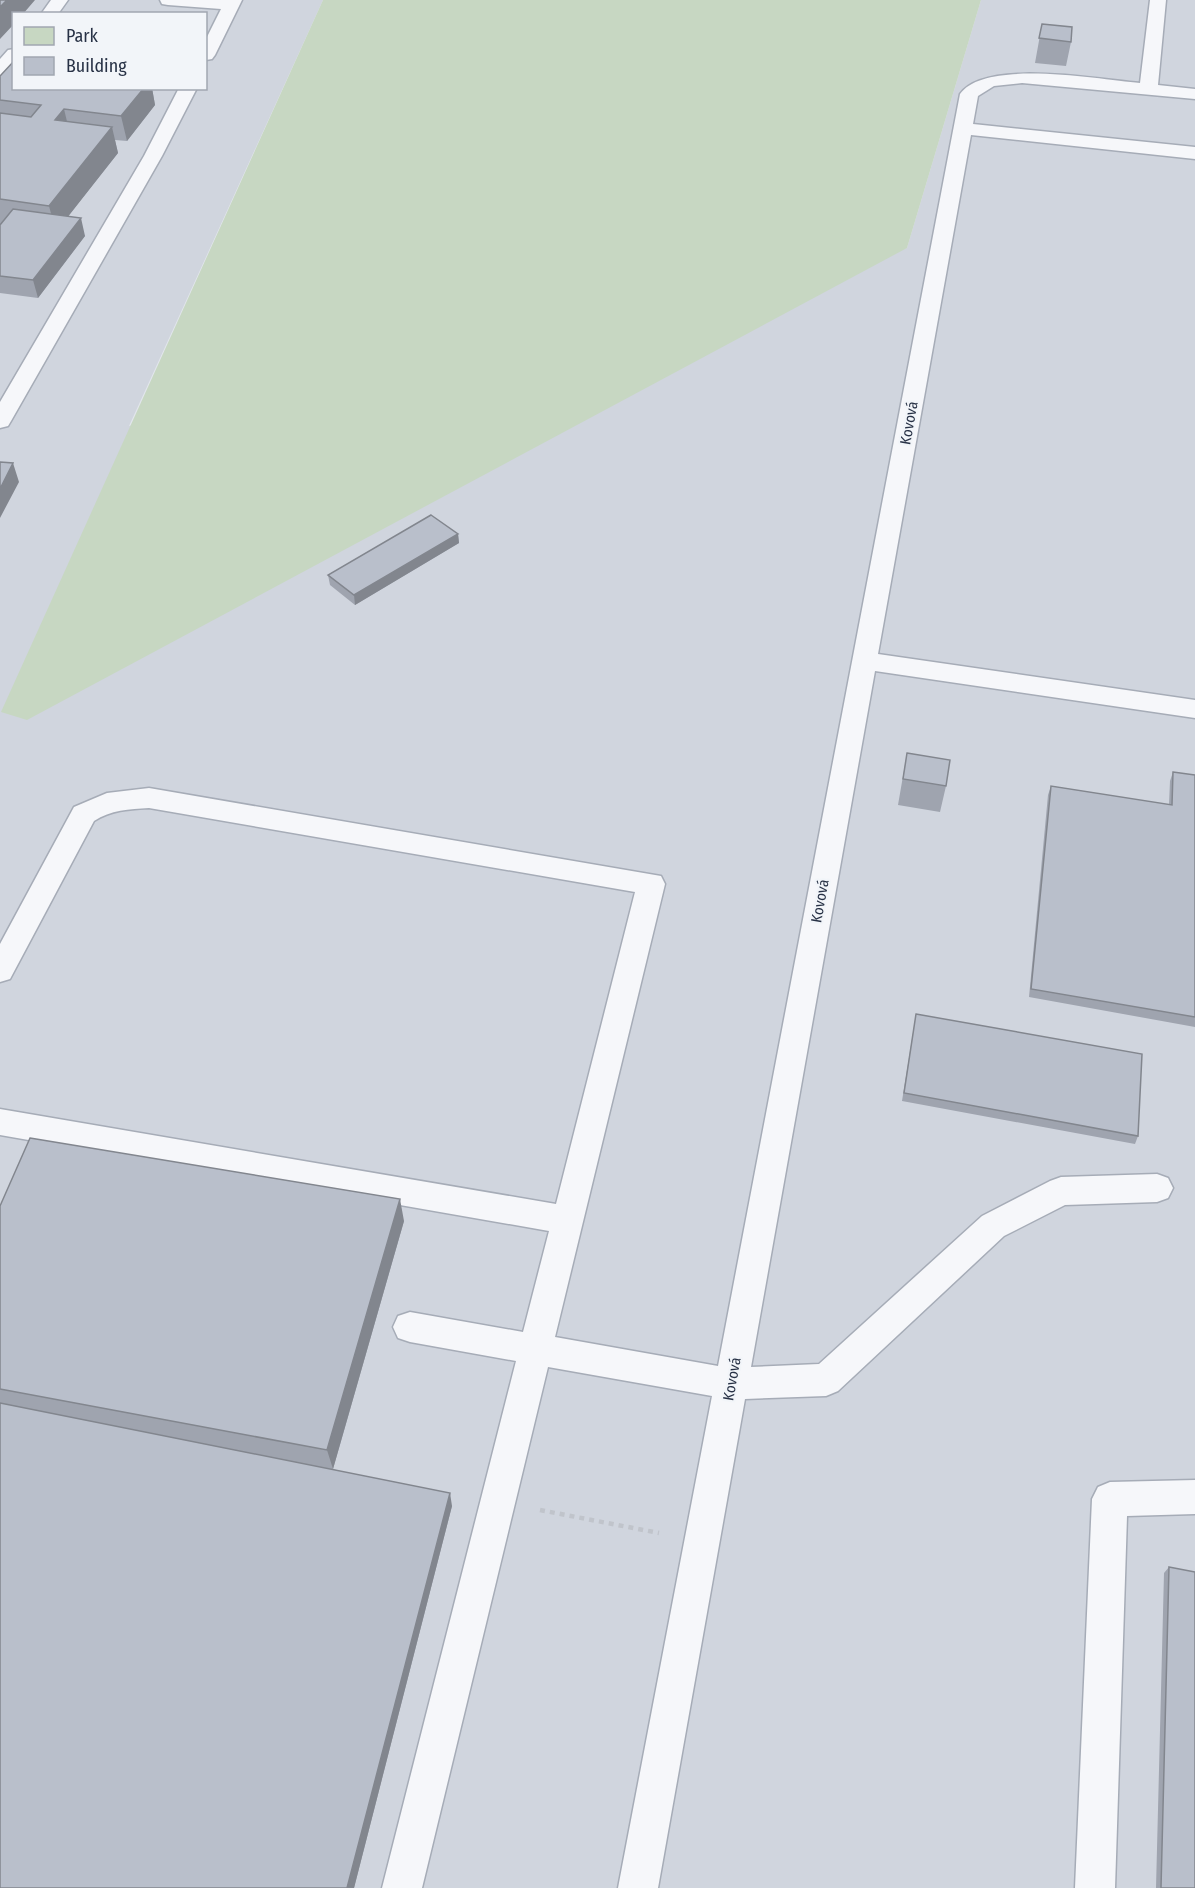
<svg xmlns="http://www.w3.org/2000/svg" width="1195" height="1888" viewBox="0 0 1195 1888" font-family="'Fira Sans Condensed',sans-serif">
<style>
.built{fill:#d0d5de;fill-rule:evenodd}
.green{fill:#c7d7c2}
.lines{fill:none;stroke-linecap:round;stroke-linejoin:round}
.lane-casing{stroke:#a6acb7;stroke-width:3}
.path{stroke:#c0c4cb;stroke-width:4.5;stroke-dasharray:5 5;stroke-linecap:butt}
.lane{fill:#f6f7fa;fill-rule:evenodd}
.wall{fill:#9fa4af}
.shaded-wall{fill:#82868e}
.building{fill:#b9bfcb;stroke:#82868e;stroke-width:1.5}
.labels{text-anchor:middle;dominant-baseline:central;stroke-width:4.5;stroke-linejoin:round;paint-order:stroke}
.street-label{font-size:15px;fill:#283246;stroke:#f2f5f9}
</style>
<rect width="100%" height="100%" fill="#e2e6ec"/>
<path class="built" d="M0 0H323L129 426 907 248 981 0H1195V1888H0ZM14 14H206V88H14Z"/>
<path class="green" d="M323 0H981L907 248 27 720 1 712Z"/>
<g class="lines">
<defs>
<path id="lane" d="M51 0H68L58 14H41Z
M160 0H242L215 55 212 59 206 60V39L221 9 168 5 162 4Z
M1150 0H1166L1158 85 1195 89V99L1022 83 994 86 978 96 973 124 1195 147V159L971 135 878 654 1195 700V718L875 671 751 1367 819 1364 982 1216 1050 1181 1061 1177 1157 1174 1168 1178 1173 1188 1168 1198 1157 1202 1065 1205 1004 1236 838 1391 826 1396 745 1399 658 1888H618L712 1396 548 1367 422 1888H382L516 1361 410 1342 398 1338 393 1327 398 1316 410 1312 523 1332 549 1231 0 1135V1109L556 1204 635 892 149 808C129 809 111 810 94 821L10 979 0 982V944L74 807 107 793 149 788 661 876 665 884 555 1337 718 1366 960 94C985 58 1100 80 1140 83Z
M14 49V65L6 74 0 75V59L8 50Z
M179 88H197L162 156 11 421 8 426 0 428V402L144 156Z
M1195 1480V1514L1127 1516 1115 1888H1075L1092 1499 1098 1487 1110 1482Z"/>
</defs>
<use href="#lane" class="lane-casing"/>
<path class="path" d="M540 1510 659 1533"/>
<use href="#lane" class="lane"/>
</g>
<path class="wall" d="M1042 24 1071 42 1066 66 1035 63Z
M0 76 14 88H152L155 105 127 141 115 140 118 153 68 216 85 236 38 298 0 293V225L1 224H0Z
M458 534 459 543 355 605 330 585 328 575Z
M907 753 946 786 940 812 898 805Z
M1173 772 1195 775V1027L1029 997 1048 795 1051 786 1169 805 1170 781Z
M916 1014 1138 1136 1135 1144 902 1101Z
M0 1206 404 1221 333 1469 452 1506 354 1888H0Z
M1169 1567 1195 1888H1156L1164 1573Z"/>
<path class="shaded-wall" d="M7 0H35L23 14H14V24L0 39V7Z
M144 88H152L155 105 127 141 121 116Z
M64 109 70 134 55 120Z
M112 127 118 153 56 232 49 206Z
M81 218 85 236 38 298 33 280Z
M13 463 19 482 0 518V489Z
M458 534 459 543 355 605 354 595Z
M400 1199 404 1221 333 1469 327 1450Z
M450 1493 452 1506 354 1888H347Z"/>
<path class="building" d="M0 0H7L0 7Z
M1042 24 1072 27 1071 42 1039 38Z
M13 62 14 88H144L121 116 64 109 55 120 112 127 49 206 0 199V113L31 117 41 105 0 100V76Z
M13 209 81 218 33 280 0 276V225Z
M0 462 13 463 0 489Z
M431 515 458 534 354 595 328 575Z
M907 753 950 760 946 786 903 779Z
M1173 772 1195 775V1017L1031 989 1051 786 1172 805Z
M916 1014 1142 1054 1138 1136 904 1093Z
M30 1138 400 1199 327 1450 0 1389V1206Z
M0 1403 450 1493 347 1888H0Z
M1169 1567 1195 1572V1888H1161Z"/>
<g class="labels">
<g class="street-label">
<text transform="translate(909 423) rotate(-80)">Kovová</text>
<text transform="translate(820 901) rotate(-80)">Kovová</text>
<text transform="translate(732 1379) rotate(-80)">Kovová</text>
</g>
</g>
<rect x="12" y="12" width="195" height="78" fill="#f2f5f9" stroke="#a1a7b1" stroke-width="1.5"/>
<rect x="24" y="27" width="30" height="18" fill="#c7d7c2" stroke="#a1a7b1" stroke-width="1.5"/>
<text x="66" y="42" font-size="18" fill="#283246">Park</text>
<rect x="24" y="57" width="30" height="18" fill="#b9bfcb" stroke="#a1a7b1" stroke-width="1.5"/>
<text x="66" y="72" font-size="18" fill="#283246">Building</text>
</svg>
